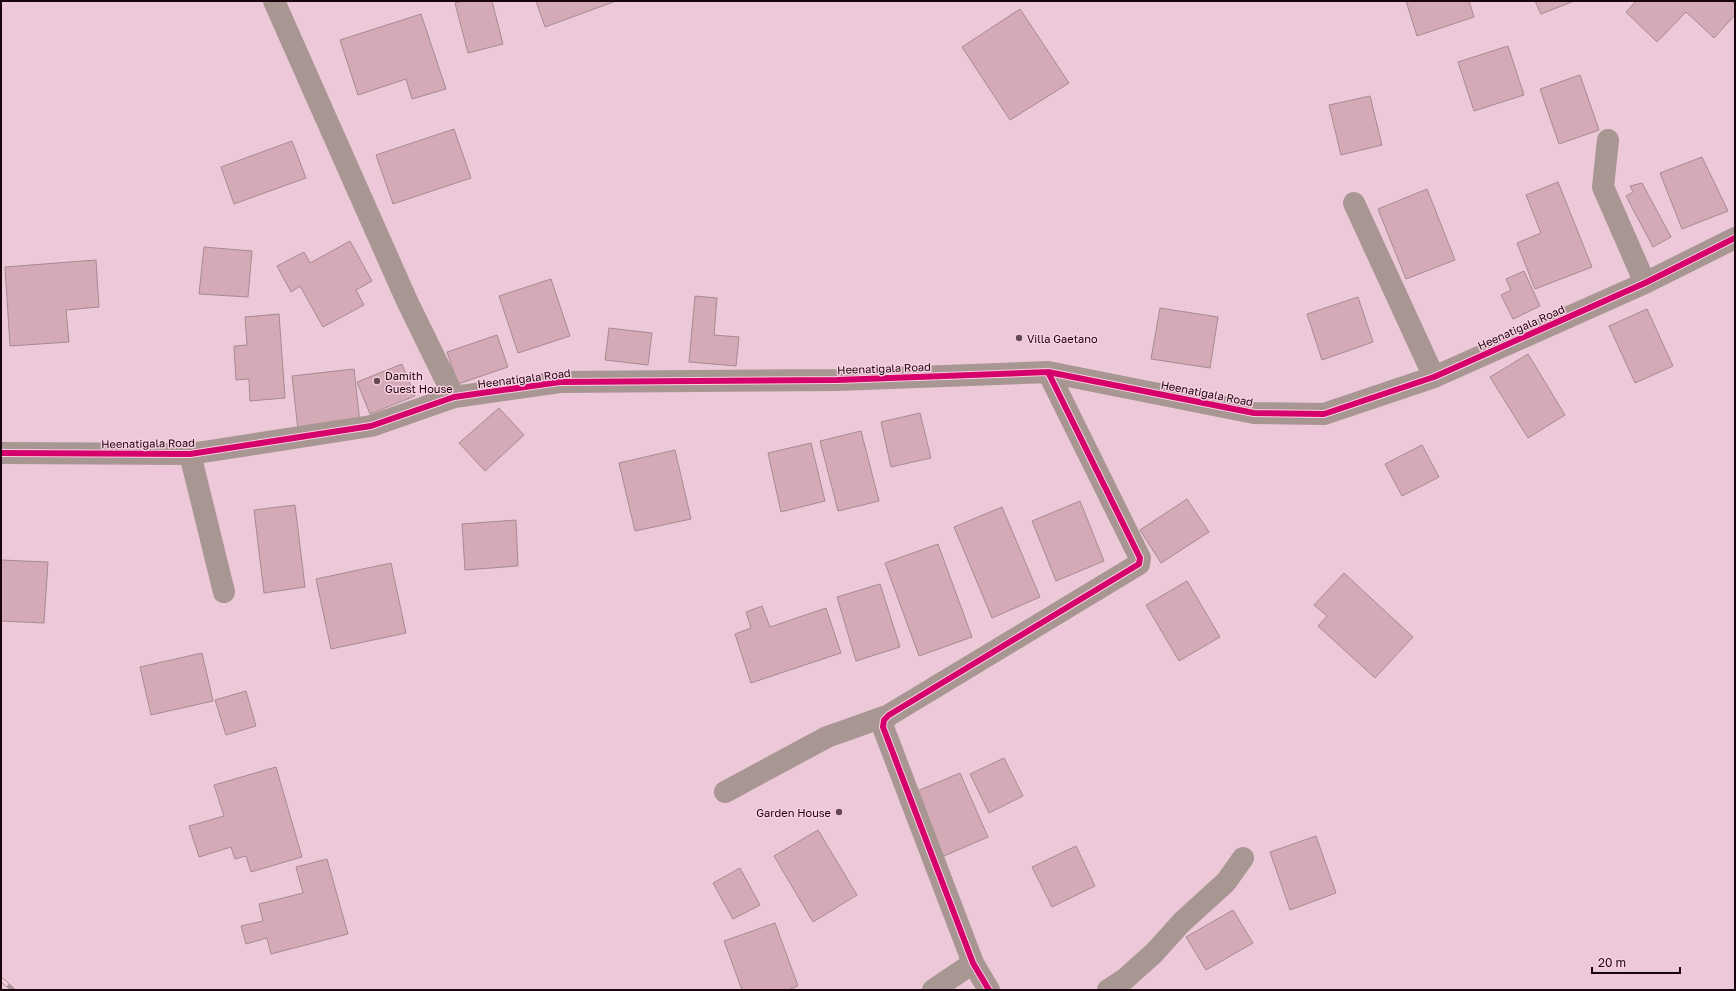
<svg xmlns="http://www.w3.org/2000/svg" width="1736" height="991" viewBox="0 0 1736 991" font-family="'Golos Text',sans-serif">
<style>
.building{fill:#d3aab5;stroke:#a78a93}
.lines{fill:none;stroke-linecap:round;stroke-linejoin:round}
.street{stroke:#a79691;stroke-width:22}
.rail-casing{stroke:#ac9898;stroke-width:4.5}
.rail{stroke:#f9d0e1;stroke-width:3;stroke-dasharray:9;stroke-linecap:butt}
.cycleway-casing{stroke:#f9d0e1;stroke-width:8}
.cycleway{stroke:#d6006c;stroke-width:6}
.poi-dot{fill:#644955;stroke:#f9d0e1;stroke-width:1.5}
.labels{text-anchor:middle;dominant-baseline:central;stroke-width:3;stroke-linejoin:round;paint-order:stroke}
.street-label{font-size:11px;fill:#1a050f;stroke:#f9d0e1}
.poi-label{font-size:11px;fill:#1a050f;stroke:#f9d0e1;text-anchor:start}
</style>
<rect width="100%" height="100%" fill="#edc8d8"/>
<path class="building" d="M463 1H492L503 44 468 53 455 3Z
M536 1H616L545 27Z
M1406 1H1469L1474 17 1417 36Z
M1535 1H1574L1541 14Z
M1636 1H1732L1735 4V15L1714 38 1686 12 1657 42 1626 12Z
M1020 9 1069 83 1010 120 962 47Z
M421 14 446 89 412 99 406 79 358 95 340 40Z
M1508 46 1524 95 1474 111 1458 62Z
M1580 75 1599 130 1559 144 1540 89Z
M1370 96 1382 145 1341 155 1329 105Z
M454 129 471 178 393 204 376 155Z
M292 141 306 178 234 204 221 167Z
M1702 157 1728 211 1682 229 1660 173Z
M1558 182 1592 267 1535 289 1517 243 1541 233 1526 195Z
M1642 183 1671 237 1653 247 1626 196 1633 192 1630 186Z
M1427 189 1455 260 1406 279 1378 209Z
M350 241 372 281 356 290 364 305 323 327 300 286 291 292 277 266 304 252 310 263Z
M204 247 252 251 248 297 199 294Z
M96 260 99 307 66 310 69 342 10 346 5 267Z
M1524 271 1540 306 1513 319 1501 295 1511 290 1506 279Z
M551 279 570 336 518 353 499 296Z
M695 296 717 298 714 335 739 337 736 366 689 362Z
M1358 297 1373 342 1322 360 1307 314Z
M1160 308 1218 317 1210 368 1151 359Z
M1647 309 1673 366 1635 383 1609 326Z
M279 314 285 398 250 401 249 379 236 380 234 346 247 345 245 317Z
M609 328 652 333 648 365 605 360Z
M497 335 508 367 458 384 447 352Z
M1528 354 1565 415 1528 438 1490 377Z
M402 364 415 396 370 414 357 382Z
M354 369 360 423 298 430 292 376Z
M499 408 524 435 485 471 459 443Z
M920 413 931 458 891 467 881 422Z
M861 431 879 501 838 511 820 441Z
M811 443 825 501 781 512 768 453Z
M1422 445 1439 477 1402 496 1385 464Z
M675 450 691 519 635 531 619 463Z
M1187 499 1209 532 1161 563 1140 530Z
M1080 501 1104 561 1056 581 1032 521Z
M295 505 305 587 264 593 254 510Z
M1002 507 1040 597 992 618 954 527Z
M516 520 518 566 465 570 462 524Z
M938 544 972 637 919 656 885 563Z
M1 560 48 562 44 623 1 621Z
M391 563 406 633 331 649 316 579Z
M1344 573 1413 637 1375 678 1318 626 1327 616 1314 605Z
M1187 581 1220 637 1179 661 1146 605Z
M880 584 900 647 856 661 837 597Z
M762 606 770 627 826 608 841 653 751 683 735 634 751 628 746 612Z
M202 653 213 701 151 715 140 667Z
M246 691 256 726 226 735 215 700Z
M1004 758 1023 796 989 813 970 774Z
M276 767 302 857 251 872 246 856 235 859 231 847 199 857 189 826 224 816 214 785Z
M960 773 988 837 937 859 910 794Z
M818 830 857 895 813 922 774 856Z
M1316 836 1336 893 1290 910 1270 852Z
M1076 846 1095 886 1052 907 1032 867Z
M327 859 348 934 271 954 267 938 246 944 241 926 263 921 259 904 303 893 296 867Z
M740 868 760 905 733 919 713 883Z
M1233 910 1253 943 1206 970 1186 937Z
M775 923 798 986 788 990H742L724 941Z"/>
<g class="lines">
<path class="street" d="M274 1 407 301 454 397
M1608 140 1603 187 1645 283
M1354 203 1434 377
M1 453 190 454 371 426 454 397 560 382 837 380 1048 372 1254 413 1324 414 1434 377 1645 283 1735 238
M190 454 224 592
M725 792 827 737 889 715
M933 990 973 963
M989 990 973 963 883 727 884 720 889 715 1139 564 1140 558 1048 372
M1108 990 1125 979 1154 953 1182 922 1226 882 1243 858"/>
<defs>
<path id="rail" d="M1 979 13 990"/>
</defs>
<use href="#rail" class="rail-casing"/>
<use href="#rail" class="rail"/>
<defs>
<path id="cycleway" d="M1 453 190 454 371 426 454 397 560 382 837 380 1048 372 1254 413 1324 414 1434 377 1645 283 1735 238
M989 990 973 963 883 727 884 720 889 715 1139 564 1140 558 1048 372"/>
</defs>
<use href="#cycleway" class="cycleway-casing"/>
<use href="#cycleway" class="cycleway"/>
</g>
<g class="poi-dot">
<circle cx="1019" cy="338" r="4"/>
<circle cx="377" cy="381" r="4"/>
<circle cx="839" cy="812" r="4"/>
</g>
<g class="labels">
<g class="street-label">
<text transform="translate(1521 327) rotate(-24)">Heenatigala Road</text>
<text transform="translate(884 368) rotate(-2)">Heenatigala Road</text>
<text transform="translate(524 378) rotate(-7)">Heenatigala Road</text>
<text transform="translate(1207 393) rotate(11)">Heenatigala Road</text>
<text transform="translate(148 443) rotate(-1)">Heenatigala Road</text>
</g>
<g class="poi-label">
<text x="1027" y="338">Villa Gaetano</text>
<text x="385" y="375">Damith<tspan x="385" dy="13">Guest House</tspan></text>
<text x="831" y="812" text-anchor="end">Garden House</text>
</g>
</g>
<rect width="1736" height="991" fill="none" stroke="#1a050f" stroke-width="4"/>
<path d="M1592 967v6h88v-6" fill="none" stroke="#1a050f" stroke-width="2"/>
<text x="1598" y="967" font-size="12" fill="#1a050f" stroke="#f9d0e1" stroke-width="3" paint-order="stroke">20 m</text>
</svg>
